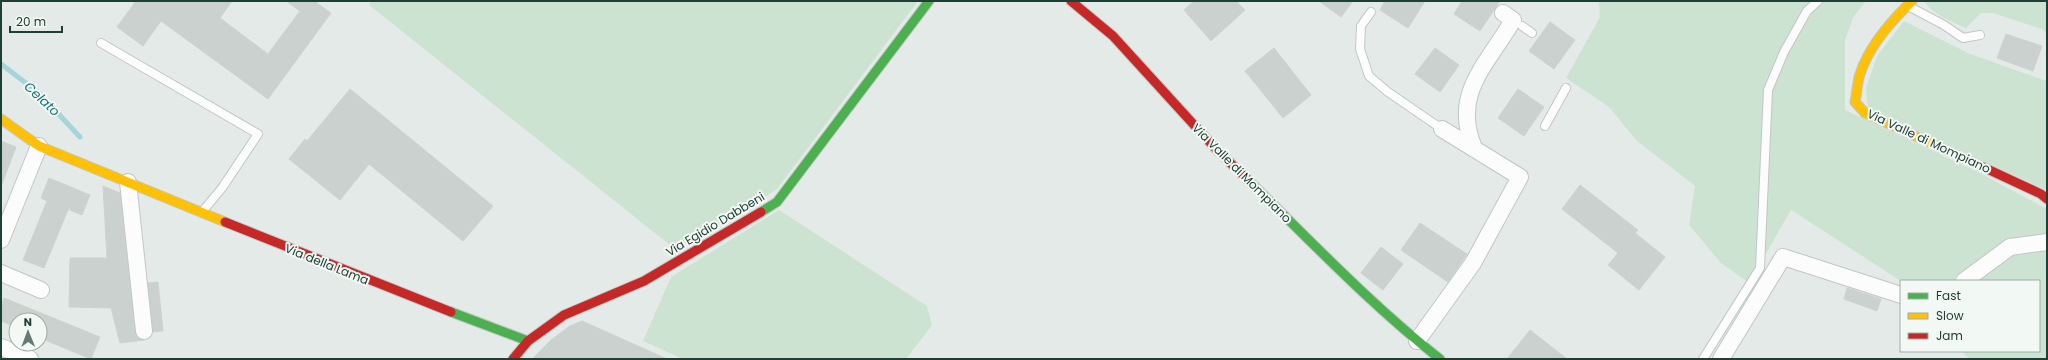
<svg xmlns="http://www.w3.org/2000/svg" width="2048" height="360" viewBox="0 0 2048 360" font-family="Poppins,sans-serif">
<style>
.green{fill:#cde3d2}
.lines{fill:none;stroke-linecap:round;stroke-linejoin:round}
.stream{stroke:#a4d5d8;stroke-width:5}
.building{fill:#cbd1ce;stroke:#cdd3d0}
.lane-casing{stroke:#c1c7c4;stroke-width:10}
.street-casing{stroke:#c1c7c4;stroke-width:18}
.fast-casing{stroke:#c0c7c4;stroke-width:11}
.slow-casing{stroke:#c0c7c4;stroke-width:11}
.jam-casing{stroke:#c0c7c4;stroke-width:11}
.lane{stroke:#fbfcfb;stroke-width:8}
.street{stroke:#fbfcfb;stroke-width:16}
.fast{stroke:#4caf50;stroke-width:9}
.slow{stroke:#ffc107;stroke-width:9}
.jam{stroke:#c62828;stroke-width:9}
.labels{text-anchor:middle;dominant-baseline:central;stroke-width:4;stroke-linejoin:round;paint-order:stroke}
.street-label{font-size:12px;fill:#213e34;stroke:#f2f9f5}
.water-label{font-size:13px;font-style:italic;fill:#1a717b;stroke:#f2f9f5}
</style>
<rect width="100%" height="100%" fill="#e4eae7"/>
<path class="green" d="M371 1H918L777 189 735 217 675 249 369 5Z
M1599 1H1866L1854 16 1845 40V110L1978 172 2047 209V235L1981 259 1954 281H1901L1791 210 1749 283 1721 263 1689 225 1695 186 1636 140 1609 107 1566 78 1600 17Z
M1924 1H2047V34L2042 29 1993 13H1981L1966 28C1951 21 1933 15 1924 1Z
M1904 21 1970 54 2047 81V190L1868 108 1866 88 1877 56Z
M779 210 927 306 932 325 906 359H683L643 341 671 277Z
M2047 247V359H1969L1961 351H2039V281H1972L2010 253Z"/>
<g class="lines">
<path class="stream" d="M1 64 39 93 80 137"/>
</g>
<path class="building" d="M136 1H232L220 18 268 54 300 11 286 1H314L331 13 268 99 161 21 143 46 117 27Z
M1194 1H1236L1245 10 1211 41 1184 10Z
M1319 1H1353L1341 17Z
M1385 1H1425L1408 28 1380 10Z
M1462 1H1500L1480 31 1454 14Z
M1550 22 1575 40 1554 69 1529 51Z
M2006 34 2042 46 2033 71 1997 58Z
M1274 48 1311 95 1283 118 1245 71Z
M1435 48 1459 65 1440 92 1415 74Z
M350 89 493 206 463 241 369 164 340 200 289 159 305 139 307 141Z
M1518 89 1544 107 1524 136 1498 118Z
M1 141 16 147 2 184H1Z
M49 178 90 195 82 215 70 210V205L44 268 23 260 47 201 41 198Z
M1580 185 1638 230 1635 233 1665 257 1639 290 1608 265 1618 253 1562 209Z
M103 186 120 193 135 332 137 337 144 340 120 343 111 308 69 307 70 258H107Z
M1420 223 1467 254 1448 282 1401 250Z
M1381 247 1403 264 1383 290 1361 273Z
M158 282 163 331 153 332 148 283Z
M1847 288 1881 299 1877 311 1844 299Z
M4 298 100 337 91 359 40 338V320H16V327L1 321V307Z
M582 321 667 359H532L551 340 570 326Z
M1530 330 1567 359H1507Z"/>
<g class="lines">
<defs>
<path id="lane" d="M1908 6 1944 25 1963 38 1980 35
M1371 12 1361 26 1360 49 1369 76 1388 92 1442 129
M1522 26 1532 33
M101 43 258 134 222 188 202 212
M1545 126 1566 88
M1703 359 1760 268 1768 90 1784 52 1807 11 1818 1"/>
<path id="street" d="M1474 148C1451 93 1488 64 1513 20L1503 13
M128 182 144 331
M1 240 39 146
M1 273 41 290
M1964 281 2010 247 2047 242
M1417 341 1473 263 1520 177 1442 129
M1 347 30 359
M1721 359 1783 257 1901 295"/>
<path id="fast" d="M1247 179C1310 240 1371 305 1440 359
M761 212 777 202 929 1
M451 312 528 341"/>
<path id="slow" d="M1912 1C1891 21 1869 46 1860 74 1857 83 1857 93 1855 102L1865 113 1983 167
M1 119 39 146 225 222"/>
<path id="jam" d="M1071 1 1113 36 1216 149 1247 179
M1983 167 2041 194 2047 199
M225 222 451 312
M513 359 528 341 564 315 644 281 761 212"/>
</defs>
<use href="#lane" class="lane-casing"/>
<use href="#street" class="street-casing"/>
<use href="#fast" class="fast-casing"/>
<use href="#slow" class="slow-casing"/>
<use href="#jam" class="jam-casing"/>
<use href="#lane" class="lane"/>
<use href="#street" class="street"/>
<use href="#fast" class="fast"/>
<use href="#slow" class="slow"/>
<use href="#jam" class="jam"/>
</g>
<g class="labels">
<g class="street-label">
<text transform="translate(1929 141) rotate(25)">Via Valle di Mompiano</text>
<text transform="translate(1242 173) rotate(45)">Via Valle di Mompiano</text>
<text transform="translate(715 224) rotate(-31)">Via Egidio Dabbeni</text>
<text transform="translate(327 264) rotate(22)">Via della Lama</text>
</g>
<g class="water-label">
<text transform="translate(42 99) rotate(43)">Celato</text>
</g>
</g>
<rect width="2048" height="360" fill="none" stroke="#213e34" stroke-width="4"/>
<rect x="1900" y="280" width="140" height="72" fill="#f2f9f5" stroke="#9eaea8"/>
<rect x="1908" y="293" width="20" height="6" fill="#4caf50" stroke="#9eaea8"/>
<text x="1936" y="300" font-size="12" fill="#213e34">Fast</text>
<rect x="1908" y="313" width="20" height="6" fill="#ffc107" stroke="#9eaea8"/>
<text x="1936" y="320" font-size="12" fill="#213e34">Slow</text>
<rect x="1908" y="333" width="20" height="6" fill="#c62828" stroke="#9eaea8"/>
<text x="1936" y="340" font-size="12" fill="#213e34">Jam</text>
<g transform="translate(28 332) rotate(359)"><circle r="19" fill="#f2f9f5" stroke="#9eaea8"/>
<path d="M0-3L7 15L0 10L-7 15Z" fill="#657a73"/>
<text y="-6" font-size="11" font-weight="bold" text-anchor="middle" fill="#213e34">N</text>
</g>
<path d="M10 26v6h52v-6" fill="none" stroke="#213e34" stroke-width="2"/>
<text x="16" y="26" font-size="12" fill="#213e34" stroke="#f2f9f5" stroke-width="3" paint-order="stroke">20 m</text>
</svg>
